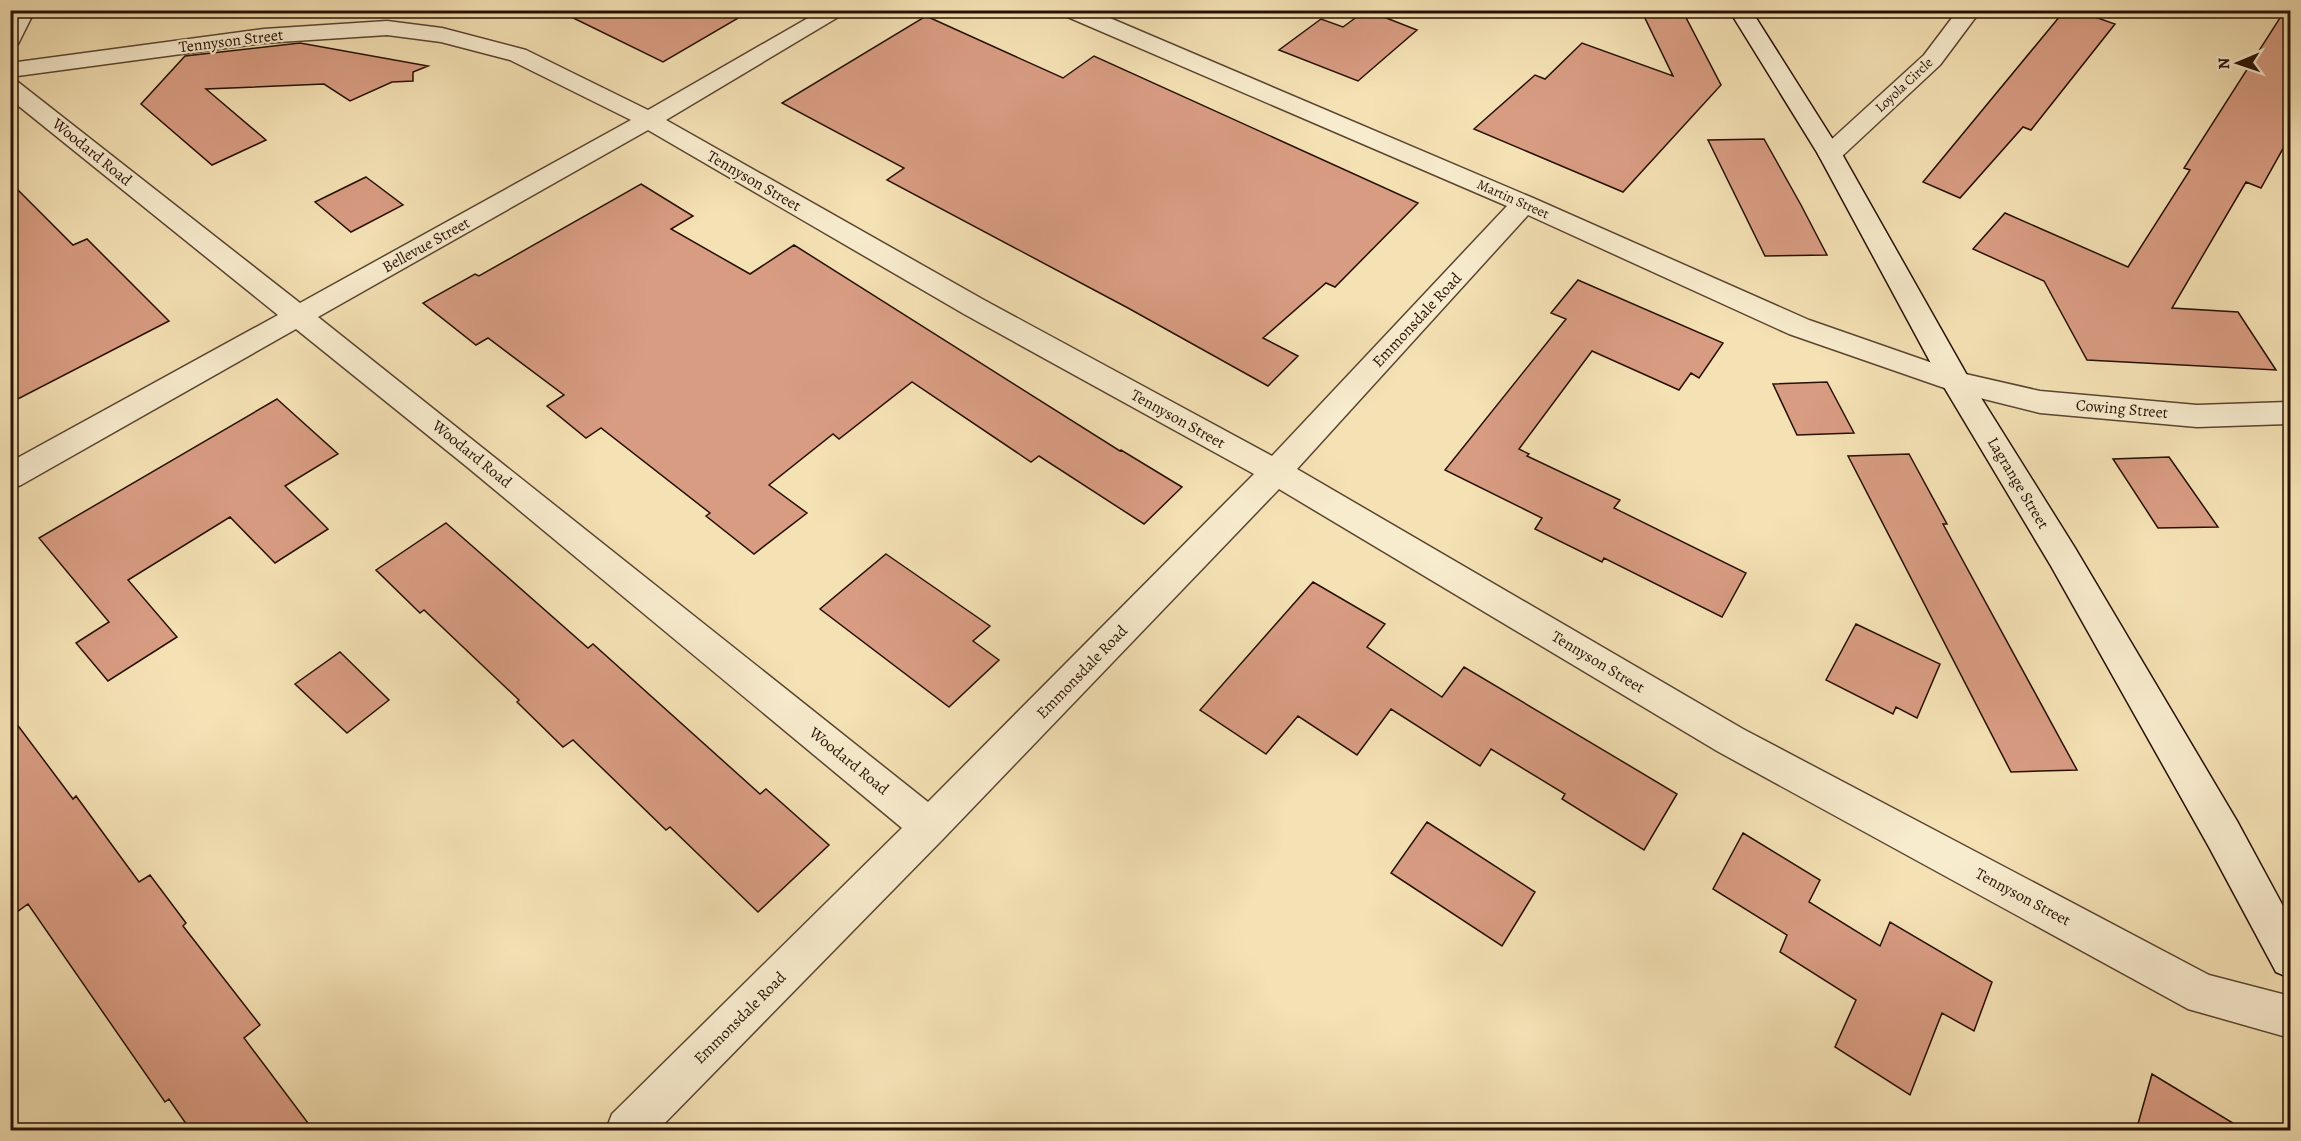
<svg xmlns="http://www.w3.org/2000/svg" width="2301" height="1141" viewBox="0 0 2301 1141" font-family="Alegreya,serif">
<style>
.building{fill:#d89c82;stroke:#271004;stroke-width:1.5}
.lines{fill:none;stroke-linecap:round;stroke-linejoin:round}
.minor-casing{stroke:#5a4430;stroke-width:3}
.secondary-casing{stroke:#271004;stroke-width:3}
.minor{fill:#f8ecce;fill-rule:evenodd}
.secondary{fill:#f8ecce;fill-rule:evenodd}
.labels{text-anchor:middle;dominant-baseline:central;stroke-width:4.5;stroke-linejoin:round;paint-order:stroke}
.far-street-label{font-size:14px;fill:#271004;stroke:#f8ecce}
.street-label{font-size:16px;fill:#271004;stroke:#f8ecce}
</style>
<rect width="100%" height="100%" fill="#f4e1b4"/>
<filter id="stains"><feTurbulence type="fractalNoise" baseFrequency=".00333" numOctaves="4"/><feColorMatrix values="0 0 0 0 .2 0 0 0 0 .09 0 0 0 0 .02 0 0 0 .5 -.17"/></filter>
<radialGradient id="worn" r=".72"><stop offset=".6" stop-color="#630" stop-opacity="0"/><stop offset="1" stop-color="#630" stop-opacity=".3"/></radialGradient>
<path class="building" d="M557 10H752L663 62Z
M1366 10 1417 30 1358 81 1279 50 1321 19 1343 27Z
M1641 10H1682L1721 85 1623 192 1474 129 1535 75 1545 79 1582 43 1673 76Z
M2065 10H2075L2115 24 2031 130 2023 127 1960 198 1923 182Z
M2285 10H2290V136L2261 188 2246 182 2172 308 2238 312 2276 370 2087 360 2044 281 1973 249 2005 213 2128 267 2190 170 2184 168Z
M926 16 1063 78 1094 56 1418 203 1335 287 1326 283 1263 338 1298 356 1268 386 1128 308 887 180 904 168 782 103Z
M300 43 428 66 413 72V81L392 82 350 101 324 84 206 89 266 140 212 165 141 104 185 56Z
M1764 139 1801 205 1827 255 1765 256 1708 140Z
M366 177 403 205 351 232 315 202Z
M10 182 73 245 87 239 169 321 10 403Z
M641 184 693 216 671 229 750 274 794 245 1120 451 1121 450 1182 487 1144 524 1039 456 1031 462 912 382 839 439 833 434 769 485 807 513 754 554 706 516 710 513 601 428 586 438 547 406 564 395 488 338 476 345 423 303 475 274 479 276Z
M1578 280 1723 343 1699 378 1691 373 1679 390 1592 351 1519 449 1529 454 1527 456 1620 500 1614 508 1746 573 1722 617 1604 558 1602 562 1535 529 1542 518 1445 470 1566 319 1551 313Z
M1827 382 1854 433 1797 435 1773 384Z
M277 399 338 454 285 486 328 529 275 563 230 517 128 580 177 637 108 681 76 643 109 622 39 538Z
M1909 454 1947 524H1943L2077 770 2011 772 1848 456Z
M2169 457 2218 527 2158 528 2113 459Z
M446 523 588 648 593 644 760 794 766 789 829 845 758 912 670 827 666 830 573 740 563 747 517 702 519 700 424 610 420 613 376 570Z
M886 554 990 626 973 641 999 660 949 707 820 609Z
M1313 582 1385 624 1367 647 1442 697 1464 667 1677 794 1644 850 1562 799 1565 794 1491 749 1480 766 1391 709 1357 755 1298 716 1266 754 1200 710Z
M1856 624 1940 664 1917 718 1896 707 1893 714 1826 680Z
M340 652 389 700 347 733 295 684Z
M10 715 73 799 76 796 139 882 150 875 186 923 183 926 260 1025 244 1038 314 1131H191L169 1099 165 1102 28 904 10 917Z
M1427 822 1535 892 1502 946 1391 873Z
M1743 833 1820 880 1809 902 1880 946 1890 922 1992 982 1974 1031 1942 1013 1910 1095 1835 1047 1856 1000 1780 952 1787 935 1713 889Z
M2152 1074 2246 1131H2136Z"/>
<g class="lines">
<defs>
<path id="minor" d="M13 10H35L18 44 10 46Z
M822 10H850L666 120 984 300 1272 456 1507 206 1063 15 1060 10H1091L1533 198 1809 320 1961 373 2040 391 2197 405 2290 402V424L2197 427 2040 413 1956 392 1789 334 1528 215 1297 469 1743 729 2209 975 2290 996V1038L2188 1009 1717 751 1279 489 943 839 658 1130H606L612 1114 902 828 466 466 296 329 21 485 10 489V462L278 315 10 99V80L18 82 300 303 631 120 510 60 441 42 387 35 264 43 10 77V63L264 29 387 21 442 28 526 50 648 110ZM648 130 964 314 1254 474 928 802 318 317Z
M1958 10H1981L1940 65 1839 159 1830 161 1821 159 1818 154 1821 149 1924 55Z"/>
<path id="secondary" d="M1729 10H1751L1842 154 1968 377 2075 548 2237 821 2290 919V978L2276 972 2209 847 2051 566 1941 382 1818 154Z"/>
</defs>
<use href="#minor" class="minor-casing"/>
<use href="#secondary" class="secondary-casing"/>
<use href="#minor" class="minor"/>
<use href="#secondary" class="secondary"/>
</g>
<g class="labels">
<g class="far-street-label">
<text transform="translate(1904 85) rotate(-43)">Loyola Circle</text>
<text transform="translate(1513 199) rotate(24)">Martin Street</text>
</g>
<g class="street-label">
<text transform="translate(231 41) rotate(-7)">Tennyson Street</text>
<text transform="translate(92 152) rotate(39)">Woodard Road</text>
<text transform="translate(754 181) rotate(30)">Tennyson Street</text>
<text transform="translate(426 245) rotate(-29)">Bellevue Street</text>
<text transform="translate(1417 320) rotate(-47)">Emmonsdale Road</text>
<text transform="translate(2122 409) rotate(5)">Cowing Street</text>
<text transform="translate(1178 419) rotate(29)">Tennyson Street</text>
<text transform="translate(472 454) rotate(39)">Woodard Road</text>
<text transform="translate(2018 483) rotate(59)">Lagrange Street</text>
<text transform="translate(1598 662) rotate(31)">Tennyson Street</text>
<text transform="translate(1082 672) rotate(-46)">Emmonsdale Road</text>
<text transform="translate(849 761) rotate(39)">Woodard Road</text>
<text transform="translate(2023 897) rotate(28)">Tennyson Street</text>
<text transform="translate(740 1018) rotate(-45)">Emmonsdale Road</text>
</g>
</g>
<rect width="2301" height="1141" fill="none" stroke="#f4e1b4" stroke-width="36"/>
<rect x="12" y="12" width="2277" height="1117" fill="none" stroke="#271004" stroke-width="3"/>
<rect x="18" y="18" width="2265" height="1105" fill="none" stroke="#271004" stroke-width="1.5"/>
<g transform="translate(2238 63) rotate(268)" stroke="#f8ecce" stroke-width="4.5" paint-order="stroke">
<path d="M0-4.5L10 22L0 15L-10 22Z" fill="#271004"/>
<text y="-9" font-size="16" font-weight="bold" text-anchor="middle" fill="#271004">N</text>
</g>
<rect width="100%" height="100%" filter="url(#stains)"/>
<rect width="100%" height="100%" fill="url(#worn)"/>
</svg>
